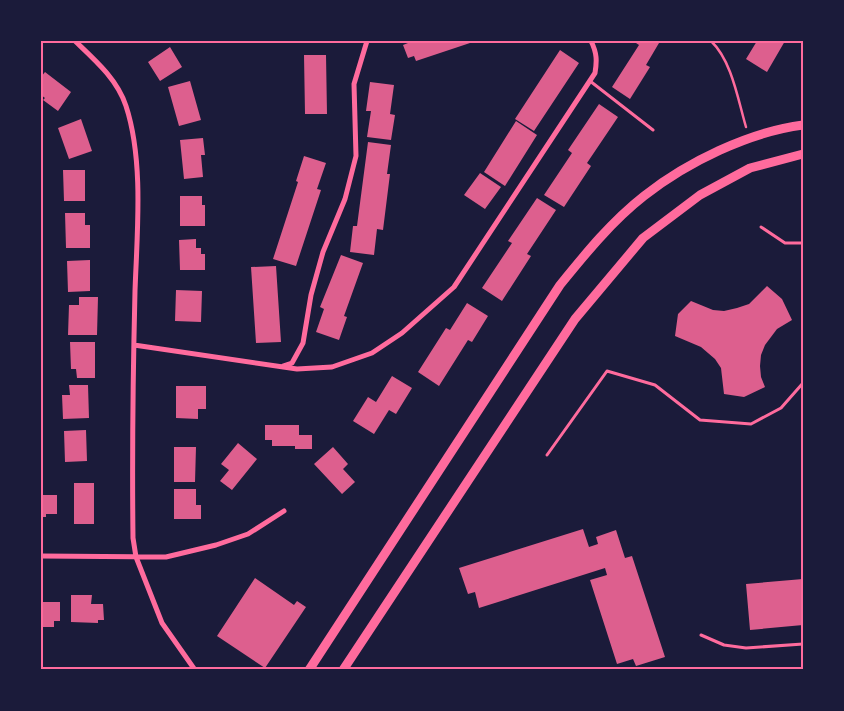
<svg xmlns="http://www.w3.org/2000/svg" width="844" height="711" viewBox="0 0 844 711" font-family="Poppins,sans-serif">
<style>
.building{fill:#dd5f8e}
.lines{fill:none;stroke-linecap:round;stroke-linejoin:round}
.path{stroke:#ff6b9d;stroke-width:2.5}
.service{stroke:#ff6b9d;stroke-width:3}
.minor{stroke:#ff6b9d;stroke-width:5}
.secondary{stroke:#ff6b9d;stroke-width:9}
.neatline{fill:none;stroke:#ff6b9d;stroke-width:2}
</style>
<rect width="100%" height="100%" fill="#1b1b3a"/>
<path class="building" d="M413 41H469L470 43 416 61 414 56 408 58 403 45Z
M637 41H656L659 43 646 65 650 67 630 99 612 87 639 45 636 43Z
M757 41H785L767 72 746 59Z
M170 47 182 67 160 81 148 62Z
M560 50 579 63 534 131 515 119Z
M304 55H326L327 114H305Z
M45 72 71 92 58 111 43 100 45 98 41 95V77Z
M190 81 201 120 179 126 168 87Z
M370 82 394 85 390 114 395 115 391 140 367 137 371 111H366Z
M599 104 618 117 587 163 591 166 564 207 544 195 572 153 568 150Z
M81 119 92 151 69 159 58 128Z
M516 121 537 135 505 186 484 172Z
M203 138 205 155H201L203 177 184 179 180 140Z
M368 142 391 145 387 174H390L383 230 377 229 374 255 350 252 353 226H357Z
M304 156 326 163 317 189 321 190 296 266 273 259 298 182 296 181Z
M63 170H85V201H64Z
M480 173 501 187 485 209 464 195Z
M180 196H202V205H205V226H180Z
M537 198 556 210 527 254 531 256 502 301 482 288 512 243 508 241Z
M65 213H85V225H90V248H66Z
M196 239V248H201V254H205V270H180L179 240Z
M341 255 363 263 344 316 347 317 339 340 316 332 324 309 320 307Z
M90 260V291L68 292 67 261Z
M276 266 281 342 256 343 251 267Z
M767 286 782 299 792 320 777 329 765 345 761 355 760 366 761 377 765 387 744 397 724 394 721 368 715 359 701 347 675 336 678 314 691 301 713 310 724 311 737 308 749 304Z
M176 290 202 291 201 322 175 321Z
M79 297H98L97 335H68L69 305H79Z
M467 303 488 316 472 342 468 340 439 386 418 372 446 328 450 330Z
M70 342H95V378H77L76 369H71Z
M392 376 412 388 396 414 389 410 374 434 353 421 368 397 376 402Z
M69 385H88L89 418 63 419 62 395H70Z
M176 386H206V409H198V419L176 418Z
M265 425H299V435H312V449H295V446H272V440H265Z
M86 430 87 461 65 462 64 431Z
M238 443 257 459 232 490 220 481 229 470 221 464Z
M174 447H196L195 482H174Z
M333 447 348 464 343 469 355 482 342 494 314 464Z
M74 483H94V524H74Z
M174 489H196V505H201V519H174Z
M41 495H57V514H46V517H41Z
M583 529 589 547 598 544 596 537 616 530 625 558 632 556 665 657 636 666 633 659 617 664 590 580 607 575 605 568 479 608 475 592 468 594 459 568Z
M255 578 294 605 297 601 306 607 265 668 217 636Z
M803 579V625L750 630 746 584Z
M71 595H92L91 604H103L104 620H98V623L71 622Z
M41 602H60V621H54V627H41Z"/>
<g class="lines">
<path class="path" d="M711 41C732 61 738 100 746 127"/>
<path class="service" d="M590 81 653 130
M761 227 785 243H803
M547 455 607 371 655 385 700 420 751 424 781 408 803 383
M701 635 724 645 746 648 803 644"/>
<path class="minor" d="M75 41C95 60 117 79 126 106 144 161 137 233 135 291 133 373 132 455 133 538L136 557 162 623 195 670
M134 345 297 369 332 367 372 353 402 333 454 287 595 73C597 61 597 53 591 41
M283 366 292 363 303 343 311 295 323 252 345 199 356 156 354 84 367 41
M41 556 166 557 216 545 248 534 284 511"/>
<path class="secondary" d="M309 670 560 285C586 253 612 221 644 196 687 162 749 132 803 125
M343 670 575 319 643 238 700 195 750 168 803 154"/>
</g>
<rect width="844" height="711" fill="none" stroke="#1b1b3a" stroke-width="85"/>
<rect x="42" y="42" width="760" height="626" class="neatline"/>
</svg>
